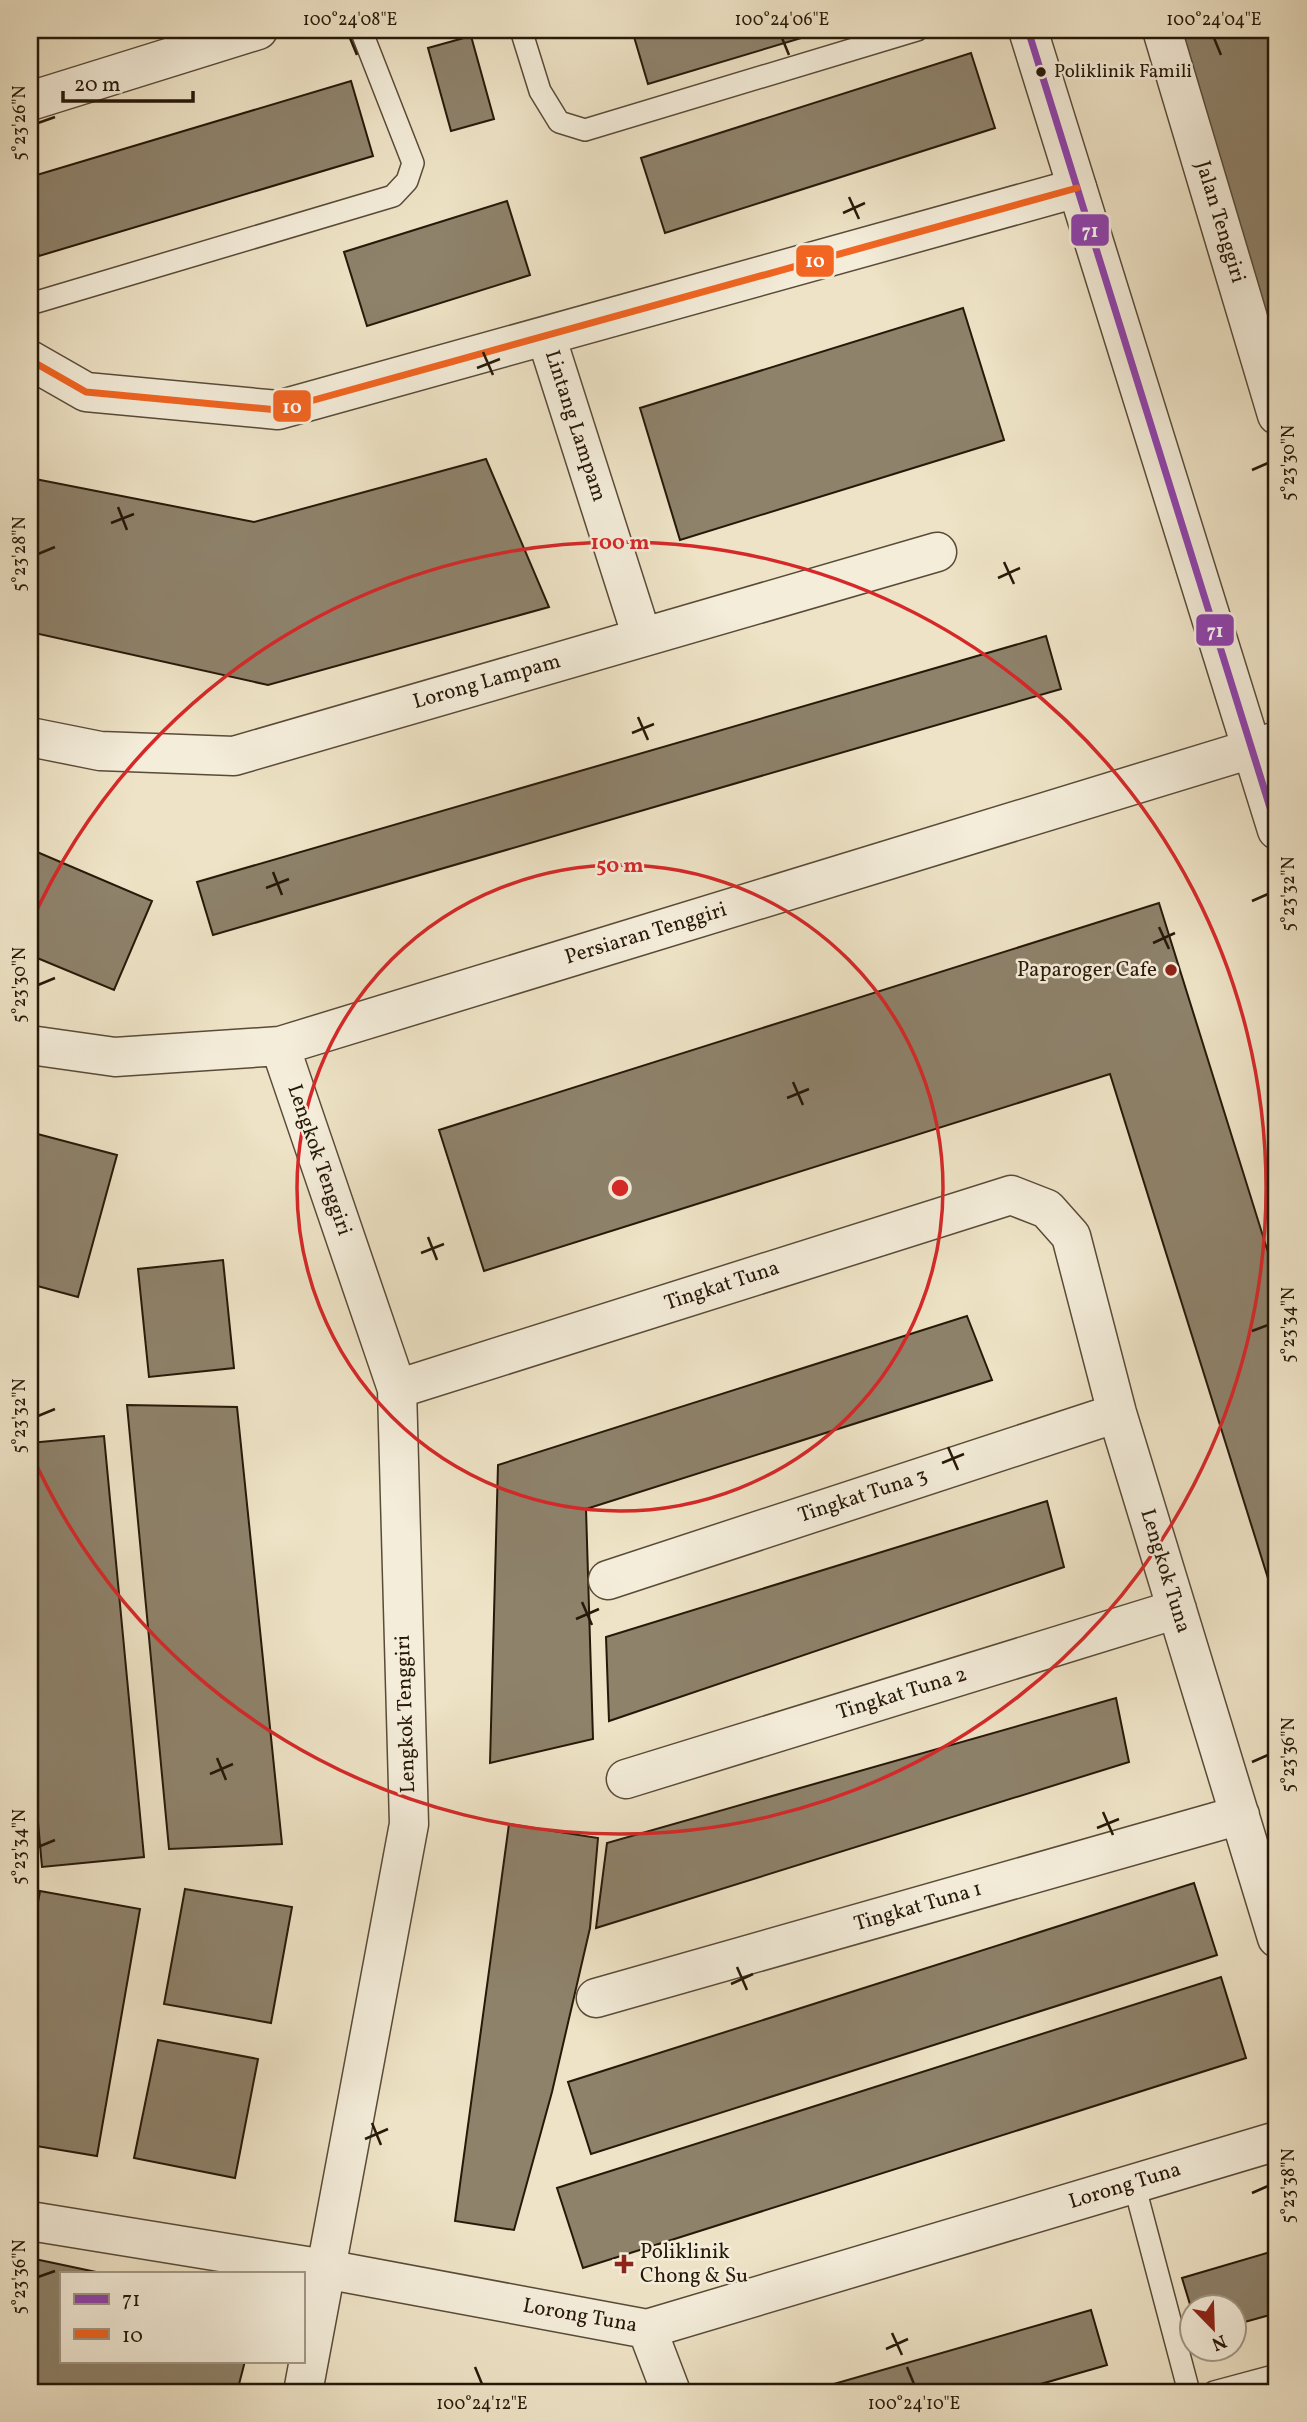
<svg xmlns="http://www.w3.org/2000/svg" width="1307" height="2422" viewBox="0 0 1307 2422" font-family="Vollkorn,serif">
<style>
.building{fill:#8e826b;stroke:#271809;stroke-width:2}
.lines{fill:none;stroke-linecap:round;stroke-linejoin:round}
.service-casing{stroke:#594b38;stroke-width:24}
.minor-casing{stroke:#594b38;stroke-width:41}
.tertiary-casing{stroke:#594b38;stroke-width:41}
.service{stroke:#f4edda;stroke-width:21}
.minor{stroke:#f4edda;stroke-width:38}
.tertiary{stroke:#f4edda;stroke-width:38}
.bus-1-casing{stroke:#f4edda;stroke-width:12}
.bus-2-casing{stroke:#f4edda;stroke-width:12}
.bus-1{stroke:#8e44ad;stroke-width:7}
.bus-2{stroke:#f26522;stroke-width:7}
.ticks{fill:none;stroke:#271809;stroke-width:2.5}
.ring{fill:none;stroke:#d62828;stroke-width:3.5}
.bus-dot{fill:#271809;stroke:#f4edda;stroke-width:2.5}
.poi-dot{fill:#8f2418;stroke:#f4edda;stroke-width:2.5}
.labels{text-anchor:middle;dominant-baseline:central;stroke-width:5;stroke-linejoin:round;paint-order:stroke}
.bus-label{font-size:19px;fill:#271809;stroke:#f4edda;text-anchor:start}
.street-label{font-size:21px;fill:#271809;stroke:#f4edda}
.poi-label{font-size:21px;fill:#271809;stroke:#f4edda;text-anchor:end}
.centre{fill:#d62828;stroke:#f4edda;stroke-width:3.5}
.ring-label{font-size:21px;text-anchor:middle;font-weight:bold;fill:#d62828;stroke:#f4edda;stroke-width:5;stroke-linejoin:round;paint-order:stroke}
.line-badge{stroke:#f4edda;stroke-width:2.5}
.badge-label{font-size:19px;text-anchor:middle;font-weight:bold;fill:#fff}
.neatline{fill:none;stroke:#271809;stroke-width:2.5}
.ticks-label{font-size:18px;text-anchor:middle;fill:#271809}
</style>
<rect width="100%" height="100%" fill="#eee3c6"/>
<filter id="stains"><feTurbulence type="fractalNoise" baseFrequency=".00286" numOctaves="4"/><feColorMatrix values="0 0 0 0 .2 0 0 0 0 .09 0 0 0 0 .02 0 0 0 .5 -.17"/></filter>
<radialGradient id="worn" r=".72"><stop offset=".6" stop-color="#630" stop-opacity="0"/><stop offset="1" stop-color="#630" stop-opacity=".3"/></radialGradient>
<path class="building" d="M632 30H828L648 84Z
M1170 30H1277V383Z
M471 36 494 119 451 131 428 48Z
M971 53 995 128 665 233 641 158Z
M351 81 373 156 39 256 30 223V177Z
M507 201 530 275 367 326 344 252Z
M963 308 1004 440 680 540 640 408Z
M486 459 549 607 268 685 30 632V478L254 522Z
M1046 636 1061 689 213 935 197 882Z
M30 849 152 901 114 990 30 955Z
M1159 903 1277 1281V1607L1110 1074 484 1271 439 1130Z
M30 1132 117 1155 78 1297 30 1284Z
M223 1260 234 1368 149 1377 138 1269Z
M967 1316 992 1380 586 1509 593 1739 490 1763 498 1465Z
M127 1405 237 1407 282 1844 169 1849Z
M104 1436 144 1857 42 1867 30 1732V1443Z
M1047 1501 1064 1567 609 1721 606 1637Z
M1116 1698 1129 1762 596 1928 607 1843Z
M509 1824 598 1838 590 1928 552 2092 514 2230 455 2221Z
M1194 1883 1217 1955 591 2154 568 2082Z
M185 1889 292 1907 271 2023 164 2004Z
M40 1891 140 1909 97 2156 30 2145V1947Z
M1221 1977 1246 2058 583 2268 557 2188Z
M158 2040 258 2059 235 2178 134 2158Z
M1277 2250V2313L1234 2325V2306H1192V2311L1182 2278Z
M30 2258 101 2273H61V2361H245L237 2392H30Z
M1091 2310 1107 2365 1013 2392H806Z"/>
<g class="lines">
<defs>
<path id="service" d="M521 30 540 91 559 122 585 130 917 30
M30 304 393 196 407 181 413 163 361 30
M1134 2184 1189 2392
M1214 2392 1277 2375"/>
<path id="minor" d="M1162 30 1277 415
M30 101 258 30
M546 336 642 637
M30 360 86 392 278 410 1077 188
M30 737 100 751 234 756 937 552
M30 1045 115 1057 280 1046 1277 741
M280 1046 397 1389 409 1824 303 2392
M397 1389 1011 1195 1047 1209 1071 1236 1117 1413 1277 1938
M608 1580 1117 1413
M626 1779 1177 1609
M596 1998 1240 1815
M30 2221 325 2269 647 2329 1277 2141
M647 2329 671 2392"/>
<path id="tertiary" d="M1028 30 1277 830"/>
</defs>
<use href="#service" class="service-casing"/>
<use href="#minor" class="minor-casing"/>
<use href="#tertiary" class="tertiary-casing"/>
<use href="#service" class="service"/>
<use href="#minor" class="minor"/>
<use href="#tertiary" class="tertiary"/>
<defs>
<path id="bus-1" d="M1028 30 1277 830"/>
<path id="bus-2" d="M30 360 86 392 278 410 1077 188"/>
</defs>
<use href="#bus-1" class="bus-1-casing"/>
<use href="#bus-2" class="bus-2-casing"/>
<use href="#bus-1" class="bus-1"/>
<use href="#bus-2" class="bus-2"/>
</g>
<path class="ticks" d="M350 38 357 55M782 38 789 55M1214 38 1221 55M38 123 55 117M849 197 859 219M843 213 865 203M483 352 493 375M477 368 500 359M1252 470 1268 463M118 507 127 530M111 523 134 514M38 554 55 547M1004 562 1014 584M998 578 1020 568M638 717 648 740M632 733 654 724M273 872 282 895M266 888 289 879M1252 901 1268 894M1159 927 1169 949M1153 943 1175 933M38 985 55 978M793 1082 803 1105M787 1098 809 1089M428 1237 437 1260M421 1253 444 1244M1252 1331 1268 1325M38 1416 55 1409M948 1447 958 1470M942 1463 964 1454M582 1602 592 1625M576 1619 599 1609M217 1758 226 1780M1252 1762 1268 1755M210 1774 233 1764M1103 1812 1113 1835M1097 1828 1119 1819M38 1847 55 1840M737 1967 747 1990M731 1984 753 1974M372 2123 381 2145M365 2139 388 2129M1252 2193 1268 2186M38 2277 55 2271M892 2333 902 2355M886 2349 908 2339M475 2367 482 2384M907 2367 914 2384"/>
<g class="ring">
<circle cx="620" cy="1188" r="323"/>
<path d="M30 925A646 646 0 1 1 30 1451"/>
</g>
<circle class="bus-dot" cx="1041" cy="72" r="6"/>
<g class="poi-dot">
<circle cx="1171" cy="970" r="7"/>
<path d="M620.5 2253.5h7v7h7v7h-7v7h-7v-7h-7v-7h7z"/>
</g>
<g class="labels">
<g class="bus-label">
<text x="1054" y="72">Poliklinik Famili</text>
</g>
<g class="street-label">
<text transform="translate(1220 222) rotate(73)">Jalan Tenggiri</text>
<text transform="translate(575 426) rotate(72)">Lintang Lampam</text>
<text transform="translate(487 682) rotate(-16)">Lorong Lampam</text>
<text transform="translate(646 934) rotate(-17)">Persiaran Tenggiri</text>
<text transform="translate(319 1160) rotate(71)">Lengkok Tenggiri</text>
<text transform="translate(722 1286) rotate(-18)">Tingkat Tuna</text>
<text transform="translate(863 1496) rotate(-18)">Tingkat Tuna 3</text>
<text transform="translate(1165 1571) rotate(73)">Lengkok Tuna</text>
<text transform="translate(902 1694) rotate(-17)">Tingkat Tuna 2</text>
<text transform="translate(406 1714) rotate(-92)">Lengkok Tenggiri</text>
<text transform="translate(918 1907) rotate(-16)">Tingkat Tuna 1</text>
<text transform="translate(1125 2186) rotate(-17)">Lorong Tuna</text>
<text transform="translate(580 2316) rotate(10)">Lorong Tuna</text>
</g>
<g class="poi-label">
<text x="1157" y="970">Paparoger Cafe</text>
<text x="640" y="2252" text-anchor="start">Poliklinik<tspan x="640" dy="24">Chong &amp; Su</tspan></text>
</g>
</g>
<circle cx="620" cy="1188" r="10" class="centre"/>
<g class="ring-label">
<text x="620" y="549">100 m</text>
<text x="620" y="872">50 m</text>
</g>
<g class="line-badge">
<rect x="1070" y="213" width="40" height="34" rx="7" fill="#8e44ad"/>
<rect x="795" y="244" width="40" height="34" rx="7" fill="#f26522"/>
<rect x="272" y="389" width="40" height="34" rx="7" fill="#f26522"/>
<rect x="1195" y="613" width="40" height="34" rx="7" fill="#8e44ad"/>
</g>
<g class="badge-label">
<text x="1090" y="237">71</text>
<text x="815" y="267">10</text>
<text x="292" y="413">10</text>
<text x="1215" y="637">71</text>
</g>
<rect width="1307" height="2422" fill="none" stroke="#eee3c6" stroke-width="77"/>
<rect x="60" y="2272" width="245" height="91" fill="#f4edda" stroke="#a29886" stroke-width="2"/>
<rect x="74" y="2294" width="35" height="10" fill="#8e44ad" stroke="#a29886" stroke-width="2"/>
<text x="122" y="2306" font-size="21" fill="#271809">71</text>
<rect x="74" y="2329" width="35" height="10" fill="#f26522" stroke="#a29886" stroke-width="2"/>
<text x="122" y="2342" font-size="21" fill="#271809">10</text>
<g transform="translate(1213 2328) rotate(157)"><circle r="33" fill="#f4edda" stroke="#a29886" stroke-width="2"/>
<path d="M0-5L12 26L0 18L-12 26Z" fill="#8f2418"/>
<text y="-10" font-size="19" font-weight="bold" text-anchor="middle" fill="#271809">N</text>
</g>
<path d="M63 91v10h130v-10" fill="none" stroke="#271809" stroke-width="3.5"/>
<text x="74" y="91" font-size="21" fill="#271809" stroke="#f4edda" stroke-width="5" paint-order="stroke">20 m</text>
<rect x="38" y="38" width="1230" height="2346" class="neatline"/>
<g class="ticks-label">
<text x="350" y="25">100°24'08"E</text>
<text x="782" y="25">100°24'06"E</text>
<text x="1214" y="25">100°24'04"E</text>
<text transform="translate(19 123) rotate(-90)" y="6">5°23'26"N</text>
<text transform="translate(1288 463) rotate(-90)" y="6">5°23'30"N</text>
<text transform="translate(19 554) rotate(-90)" y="6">5°23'28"N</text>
<text transform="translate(1288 894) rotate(-90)" y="6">5°23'32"N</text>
<text transform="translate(19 985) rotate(-90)" y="6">5°23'30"N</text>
<text transform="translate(1288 1325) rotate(-90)" y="6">5°23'34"N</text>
<text transform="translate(19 1416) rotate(-90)" y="6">5°23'32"N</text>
<text transform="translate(1288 1755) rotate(-90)" y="6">5°23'36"N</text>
<text transform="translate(19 1847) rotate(-90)" y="6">5°23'34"N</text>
<text transform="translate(1288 2186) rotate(-90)" y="6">5°23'38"N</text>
<text transform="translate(19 2277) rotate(-90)" y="6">5°23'36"N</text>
<text x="482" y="2409">100°24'12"E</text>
<text x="914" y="2409">100°24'10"E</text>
</g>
<rect width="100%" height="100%" filter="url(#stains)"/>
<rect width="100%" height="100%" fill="url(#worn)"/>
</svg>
